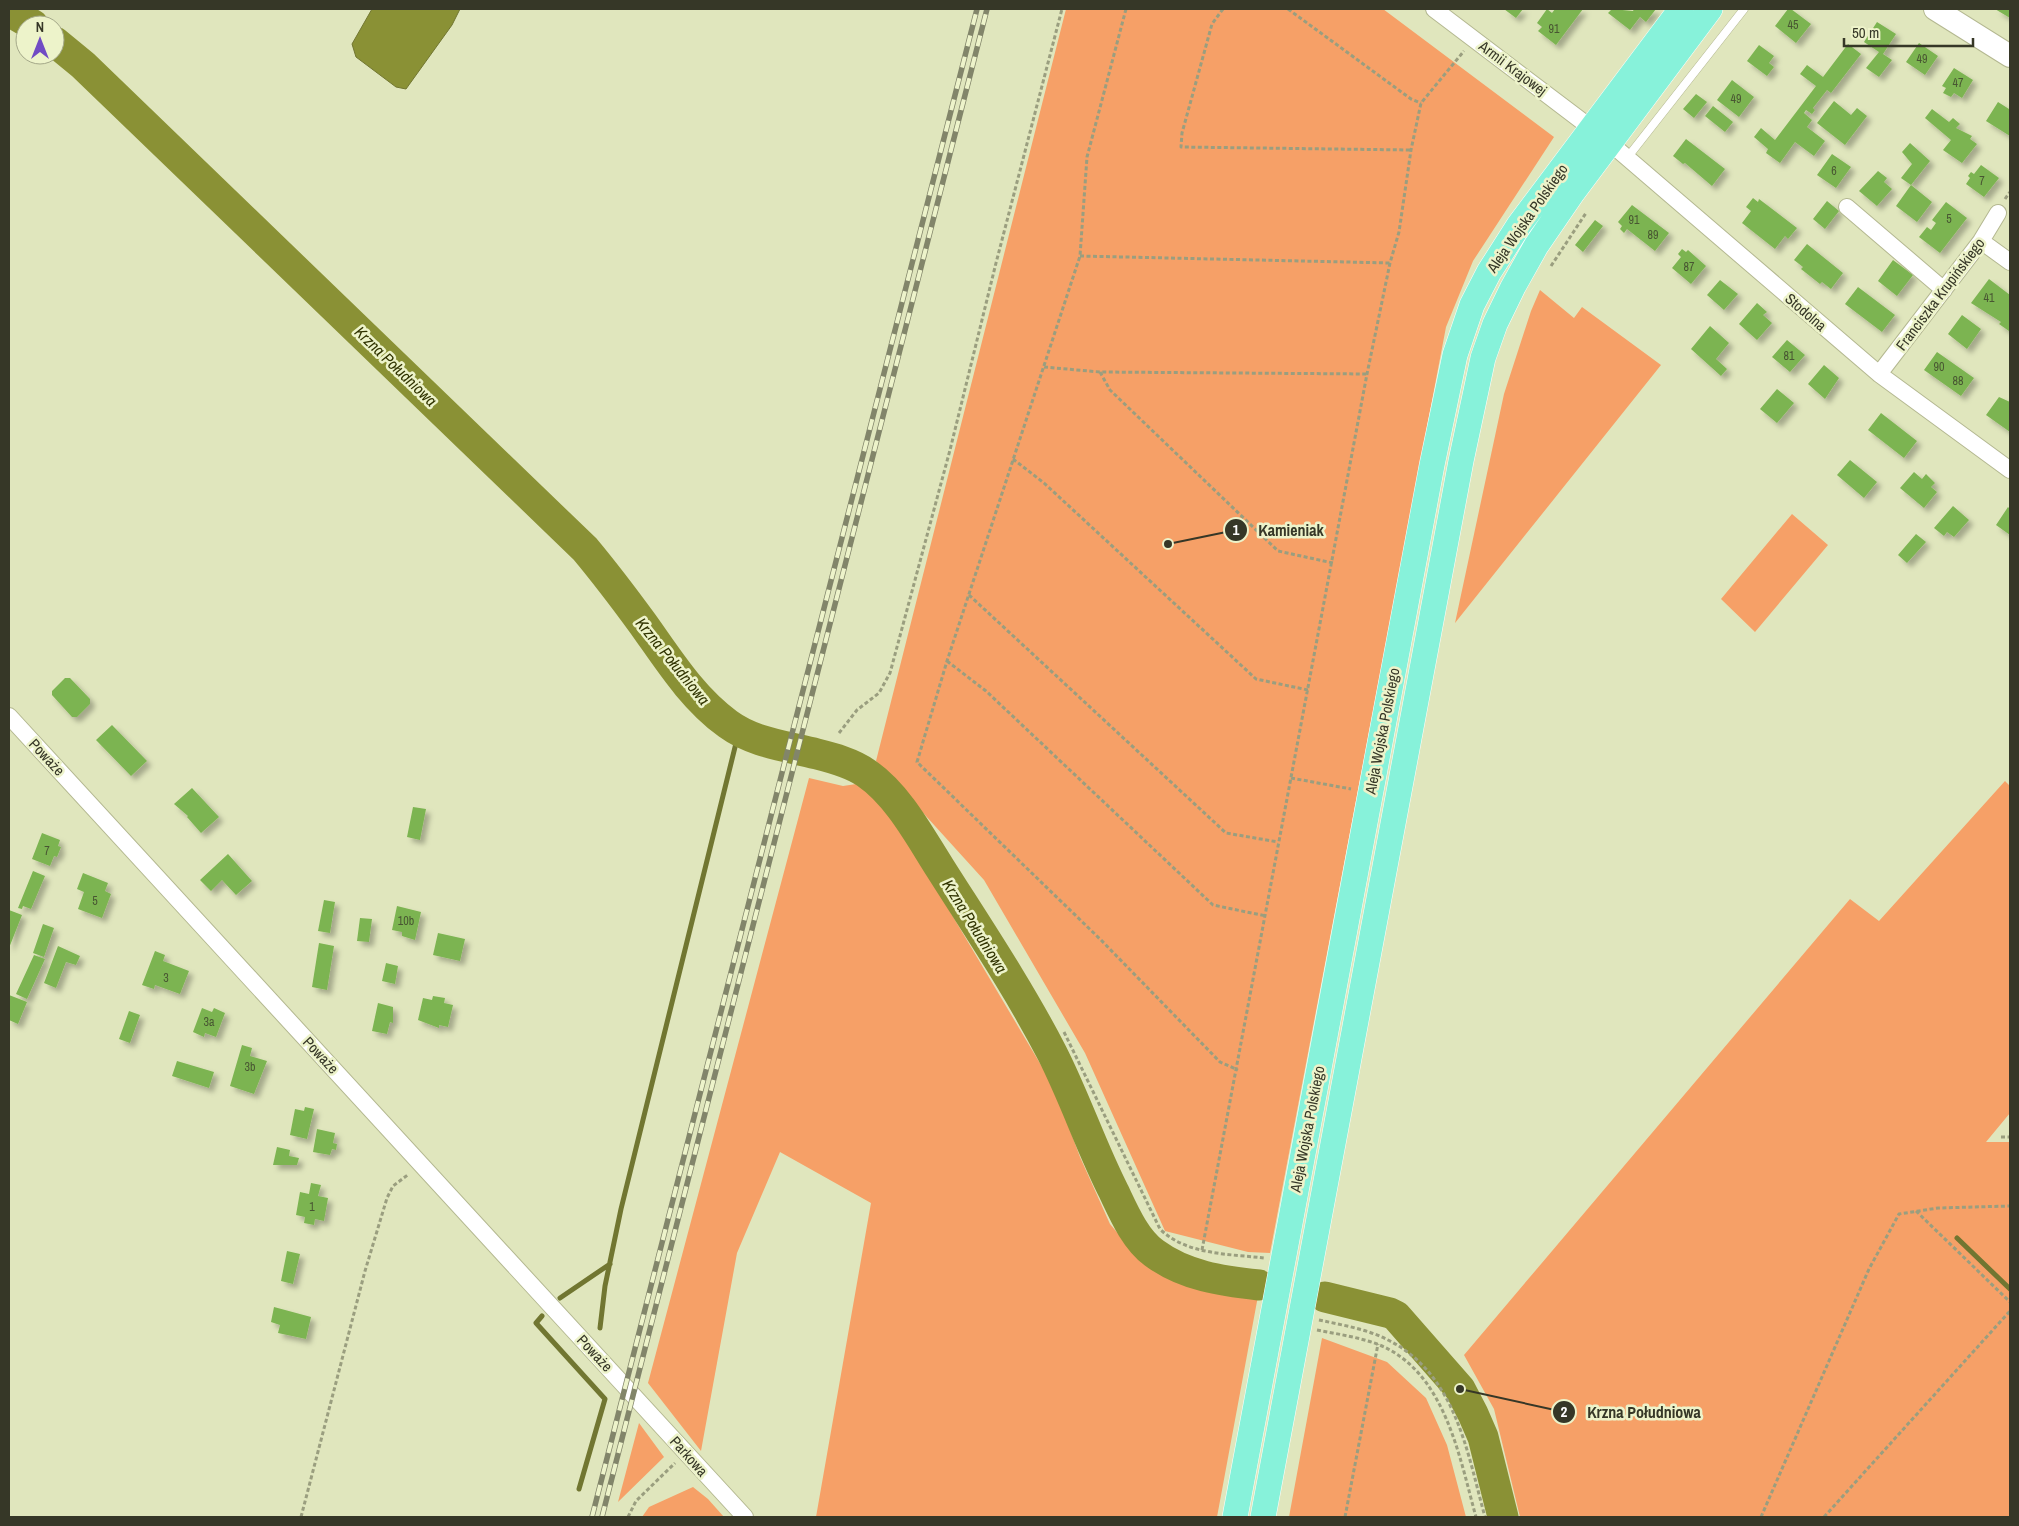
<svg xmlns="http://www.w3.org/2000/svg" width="2019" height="1526" viewBox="0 0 2019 1526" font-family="'Archivo Narrow',sans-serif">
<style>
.green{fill:#f6a067}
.water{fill:#8a9135;stroke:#717631}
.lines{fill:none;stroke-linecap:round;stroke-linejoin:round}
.stream{stroke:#717631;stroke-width:5}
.river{stroke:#8a9135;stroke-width:31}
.building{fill:#7cb451;filter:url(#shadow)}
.lane-casing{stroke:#b4b891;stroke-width:9}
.street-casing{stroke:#b4b891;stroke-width:18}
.secondary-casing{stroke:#b4b891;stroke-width:24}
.primary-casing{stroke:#fff;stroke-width:26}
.path{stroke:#9a9e7f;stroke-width:3;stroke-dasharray:4 2.5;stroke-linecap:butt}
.lane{stroke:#fff;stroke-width:8}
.street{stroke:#fff;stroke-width:16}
.secondary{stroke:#fff;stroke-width:22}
.primary{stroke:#87f2da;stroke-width:25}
.rail-casing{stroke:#82856a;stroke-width:5.5}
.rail{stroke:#edf3ca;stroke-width:4;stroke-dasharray:11;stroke-linecap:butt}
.labels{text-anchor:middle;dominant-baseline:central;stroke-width:5;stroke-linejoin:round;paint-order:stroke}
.number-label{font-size:12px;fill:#485632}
.street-label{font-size:15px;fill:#363727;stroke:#edf3ca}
.water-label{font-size:16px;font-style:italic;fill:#303300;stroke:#edf3ca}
.leader{fill:none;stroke:#363727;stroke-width:2}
.callout-dot{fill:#363727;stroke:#edf3ca;stroke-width:2}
.mark-label{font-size:15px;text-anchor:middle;font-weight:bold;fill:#fff}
.callout-label{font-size:16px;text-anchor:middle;font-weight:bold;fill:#363727;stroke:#edf3ca;stroke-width:5;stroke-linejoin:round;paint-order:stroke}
</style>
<defs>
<filter id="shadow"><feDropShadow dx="4.5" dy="4.5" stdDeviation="2.5" flood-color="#0004"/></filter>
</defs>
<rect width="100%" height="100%" fill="#e0e6bd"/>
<path class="green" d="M1066 9H1383L1554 137 1473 261 1446 327 1270 1253 1248 1252 1165 1231 1085 1053 984 880 876 761Z
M1540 290 1574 318 1582 307 1661 365 1455 623 1504 394 1531 311Z
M1792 514 1828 545 1755 632 1721 599Z
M809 778 843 786 863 783 898 824 1054 1087 1080 1157 1110 1224 1141 1261 1176 1281 1258 1296 1217 1517H816L871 1203 780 1152 737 1253 701 1451 648 1383Z
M2005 781 2010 786V1113L1986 1142H2010V1517H1520L1494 1409 1464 1355 1850 899 1879 921Z
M1322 1338 1387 1362 1426 1398 1447 1445 1466 1517H1289Z
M639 1423 664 1457 618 1502Z
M693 1487 708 1499 724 1517H642L649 1507Z"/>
<path class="water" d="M372 9H460L452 25 406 89 396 87 356 57 352 44Z"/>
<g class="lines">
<path class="stream" d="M1957 1238 2010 1289
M560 1298 610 1264
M542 1316 536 1323 605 1399 579 1489
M600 1328 605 1286 621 1209 739 731"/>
<path class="river" d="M9 11 33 25
M55 42 83 65 585 549C605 573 624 598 643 624 668 659 692 698 728 724 754 743 786 746 817 754 833 758 852 763 866 773 898 795 919 835 940 868 978 928 1019 989 1052 1053 1075 1098 1091 1147 1114 1192 1124 1213 1135 1239 1154 1253 1185 1276 1222 1281 1259 1285
M1325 1297 1390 1313 1396 1316 1460 1389 1473 1414 1483 1437 1503 1517"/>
</g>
<path class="building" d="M1504 9H1523L1516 18Z
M1547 9 1552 13 1555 9H1583L1556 45 1538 31 1542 27 1537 23Z
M1612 9 1633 11 1634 9H1656L1646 22 1640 17 1630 30 1608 13Z
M1788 9H1791L1811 24 1796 43 1775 26Z
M1995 9H2010V18Z
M1877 22 1896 34 1883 54 1892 60 1879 77 1866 68 1879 52 1864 42Z
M1919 43 1938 56 1925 75 1906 62Z
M1848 44 1861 54 1831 93 1827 90 1813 108 1815 110 1812 114 1806 110 1804 113 1812 120 1807 127 1825 141 1814 156 1795 142 1780 163 1766 153 1768 149 1754 137 1761 128 1775 140 1816 86 1800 74 1807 65 1823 77Z
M1759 45 1774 56 1769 63 1774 67 1767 76 1747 61Z
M1954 68 1973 80 1962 98 1954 93 1951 97 1943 93 1946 88 1942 86Z
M1732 80 1754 97 1739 117 1717 100Z
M1696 94 1707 102 1694 118 1683 109Z
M1834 101 1851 115 1857 108 1867 116 1845 145 1817 123Z
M1998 102 2009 109 2010 136 1986 121Z
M1713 106 1733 122 1725 132 1705 116Z
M1932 109 1949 122 1953 118 1960 124 1956 128 1972 136 1970 139 1977 144 1962 163 1943 150 1951 140 1925 118Z
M1686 139 1725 169 1712 186 1685 163 1683 164 1673 156Z
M1910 143 1930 161 1911 185 1932 202 1917 222 1896 206 1911 185 1901 178 1912 164 1902 152Z
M1832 154 1851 167 1836 188 1817 175Z
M1981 165 1999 178 1984 197 1966 184 1970 178 1968 176 1971 172 1974 174Z
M1878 171 1887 178 1884 182 1892 189 1877 206 1859 191Z
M1753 198 1758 202 1759 199 1797 228 1788 239 1785 236 1775 249 1742 223 1751 211 1746 207Z
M1827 201 1839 211 1825 229 1813 219Z
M1946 202 1967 218 1940 253 1919 237 1927 227 1931 230 1936 223 1932 220Z
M1632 205 1669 233 1655 251 1627 229 1624 233 1620 229 1622 226 1618 222Z
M1595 220 1603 226 1583 252 1575 245Z
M1807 244 1843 273 1831 289 1822 282 1820 284 1801 269 1803 267 1794 260Z
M1682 249 1686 252 1688 250 1706 266 1691 284 1672 268 1681 257 1678 254Z
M1893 260 1913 275 1897 296 1878 281Z
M1989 279 2010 295 2009 331 1999 324 2001 322 1971 303Z
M1720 280 1738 294 1724 310 1707 295Z
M1858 287 1895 315 1882 332 1845 304Z
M1757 303 1767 312 1763 315 1772 323 1757 340 1739 324Z
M1962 315 1981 329 1967 349 1948 334Z
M1710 326 1729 343 1716 359 1727 369 1721 376 1691 349Z
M1787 340 1805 355 1790 372 1772 357Z
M1937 352 1974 378 1961 396 1924 370Z
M1824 365 1839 378 1825 399 1808 384Z
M1777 389 1794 403 1777 423 1760 409Z
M1999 397 2010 402V432L1986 415Z
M1881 413 1917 441 1904 458 1868 430Z
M1850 460 1877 482 1864 498 1837 475Z
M1914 472 1922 479 1926 474 1935 483 1931 487 1937 492 1924 508 1900 488Z
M1953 506 1969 520 1954 537 1947 532 1944 536 1934 528Z
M2008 507 2010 509V535L1996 525Z
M1916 534 1926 542 1907 563 1898 555Z
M65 678H70L90 699V704L77 717H72L52 695V691Z
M112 725 147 761 131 776 96 740Z
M192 788 219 817 201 833 187 817 188 816 174 804Z
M413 807 426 809 420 840 407 837Z
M42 833 60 840 58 846 61 847 57 857 54 856 50 866 32 859Z
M228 854 252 881 236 895 222 880 211 891 200 880Z
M33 871 45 876 31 909 23 906 22 909 18 908Z
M83 873 108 883 105 891 111 894 102 918 78 909 84 892 77 889Z
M324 900 335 902 330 933 318 931Z
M397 906 421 912 415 940 402 936V932L392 930Z
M9 910 22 915 9 948Z
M360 918 372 919 369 942 357 941Z
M43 924 54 928 44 957 33 953Z
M438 933 465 939 460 961 433 955Z
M319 943 334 946 327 990 312 987Z
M58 946 80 956 76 965 66 962 56 988 44 983Z
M155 951 165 955 163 961 189 971 180 994 155 985 154 989 142 985Z
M34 955 45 959 27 999 16 994Z
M386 963 398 966 395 984 382 981Z
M9 995 27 1002 18 1024 9 1020Z
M433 996 445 998 444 1003 453 1005 448 1027 439 1025V1028L418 1020 423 998 432 1000Z
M378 1003 393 1007V1023L390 1022 387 1034 372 1031Z
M202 1008 212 1012 214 1008 225 1013 216 1037 205 1033 204 1037 193 1032Z
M129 1011 140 1015 130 1043 119 1039Z
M242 1045 252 1048 250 1056 267 1061 254 1094 230 1086Z
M177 1061 214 1072 209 1088 172 1076Z
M305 1107 314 1109 307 1139 290 1135 295 1109 304 1111Z
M317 1129 335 1133 333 1143 337 1144 336 1150 332 1149 330 1155 313 1152Z
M277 1147 290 1150 289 1156 299 1158 297 1165H273Z
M311 1183 321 1185 318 1196 328 1198 324 1221 315 1219 314 1225 304 1223 305 1217 296 1215 300 1192 309 1194Z
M287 1251 300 1254 293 1284 281 1281Z
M274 1307 311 1317 306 1339 278 1333 280 1325 271 1322Z"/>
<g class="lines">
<defs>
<path id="lane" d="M1627 158 1744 9"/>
<path id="street" d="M1434 9 1591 128
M1610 143 1879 374 2010 470
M1847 207 1944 290
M1981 241 2010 262
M1879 374 1981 241 1998 213
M9 716 745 1517"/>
<path id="secondary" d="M1935 9 2010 56"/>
<path id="primary" d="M1235 1517 1432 465 1455 355 1472 305 1489 272 1519 225 1681 9
M1263 1517 1461 461 1483 358 1495 324 1513 287 1536 246 1573 192 1710 9"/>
</defs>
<use href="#lane" class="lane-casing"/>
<use href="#street" class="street-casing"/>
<use href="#secondary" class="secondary-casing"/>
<use href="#primary" class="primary-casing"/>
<path class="path" d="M1126 9 1087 157 1080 256 947 661 917 762 1101 940 1220 1062 1238 1070
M1223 9 1212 24 1182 133 1181 147 1411 150
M1288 9 1411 99 1421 103
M2005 199 2010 192
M1080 256 1390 263
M1551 266 1586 213
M1044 367 1100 372 1367 374
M1100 372 1110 390 1278 551 1333 563
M1013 459 1044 483 1256 679 1308 690
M969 595 1226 833 1278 842
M947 661 986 691 1213 905 1266 916
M839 733 857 710 879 693 890 673 950 450 996 263 1062 9
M1291 778 1351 789
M1064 1032 1160 1229C1186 1255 1230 1254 1264 1258
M2001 1137H2010
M1916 1211 2010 1302
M1202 1250 1367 374 1390 263 1399 232 1411 150 1421 103 1464 51
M1319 1320C1342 1325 1367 1329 1388 1340 1456 1374 1467 1452 1485 1517
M1317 1330C1337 1334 1358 1337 1377 1344 1445 1370 1459 1456 1476 1517
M301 1517 365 1271 387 1198 393 1186 409 1174
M628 1517 636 1501 675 1463
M1345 1517 1378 1344
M1761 1517 1869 1269 1899 1214 1938 1208 2010 1206
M1824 1517 2010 1311"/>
<use href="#lane" class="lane"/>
<use href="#street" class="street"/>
<use href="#secondary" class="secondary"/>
<use href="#primary" class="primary"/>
<defs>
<path id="rail" d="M592 1517 977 9
M602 1517 987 9"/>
</defs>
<use href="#rail" class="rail-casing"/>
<use href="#rail" class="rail"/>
</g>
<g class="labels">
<g class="number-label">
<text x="1793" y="25">45</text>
<text x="1554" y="29">91</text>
<text x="1922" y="59">49</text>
<text x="1958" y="83">47</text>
<text x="1736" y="99">49</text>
<text x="1834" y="171">6</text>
<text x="1982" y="181">7</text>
<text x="1949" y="219">5</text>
<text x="1634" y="220">91</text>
<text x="1653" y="235">89</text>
<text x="1689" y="267">87</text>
<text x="1989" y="298">41</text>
<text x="1789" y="356">81</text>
<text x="1939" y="367">90</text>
<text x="1958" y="381">88</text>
<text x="47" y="851">7</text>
<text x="95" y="901">5</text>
<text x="406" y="921">10b</text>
<text x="166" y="978">3</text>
<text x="209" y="1022">3a</text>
<text x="250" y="1067">3b</text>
<text x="312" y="1207">1</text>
</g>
<g class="street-label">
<text transform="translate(1513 68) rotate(37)">Armii Krajowej</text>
<text transform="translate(1527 218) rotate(-55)">Aleja Wojska Polskiego</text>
<text transform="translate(1940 294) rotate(-53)">Franciszka Krupińskiego</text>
<text transform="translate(1806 312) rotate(41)">Stodolna</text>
<text transform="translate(1382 731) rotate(-79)">Aleja Wojska Polskiego</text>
<text transform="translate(47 757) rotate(47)">Poważe</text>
<text transform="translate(321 1055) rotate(47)">Poważe</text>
<text transform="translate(1307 1129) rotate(-79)">Aleja Wojska Polskiego</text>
<text transform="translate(595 1353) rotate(47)">Poważe</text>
<text transform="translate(689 1456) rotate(48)">Parkowa</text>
</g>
<g class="water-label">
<text transform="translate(396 366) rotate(44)">Krzna Południowa</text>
<text transform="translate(673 661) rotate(51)">Krzna Południowa</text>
<text transform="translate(975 926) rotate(58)">Krzna Południowa</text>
</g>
</g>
<path class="leader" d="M1168 544L1236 530M1460 1389L1564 1412"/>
<g class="callout-dot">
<circle cx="1168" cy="544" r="5"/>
<circle cx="1460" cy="1389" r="5"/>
<circle cx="1236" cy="530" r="12"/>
<circle cx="1564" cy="1412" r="12"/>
</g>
<g class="mark-label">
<text x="1236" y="535">1</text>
<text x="1564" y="1417">2</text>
</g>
<g class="callout-label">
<text x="1291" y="536">Kamieniak</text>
<text x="1644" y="1418">Krzna Południowa</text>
</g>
<rect width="2019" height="1526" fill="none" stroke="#363727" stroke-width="20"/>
<g transform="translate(40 40)"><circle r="24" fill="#edf3ca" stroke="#a4a889"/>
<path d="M0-4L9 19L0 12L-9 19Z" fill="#714bc4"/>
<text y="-8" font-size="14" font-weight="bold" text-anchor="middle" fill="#363727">N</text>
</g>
<path d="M1844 38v8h129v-8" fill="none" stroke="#363727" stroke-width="2.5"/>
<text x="1852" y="38" font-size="15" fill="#363727" stroke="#edf3ca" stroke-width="4" paint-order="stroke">50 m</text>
</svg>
